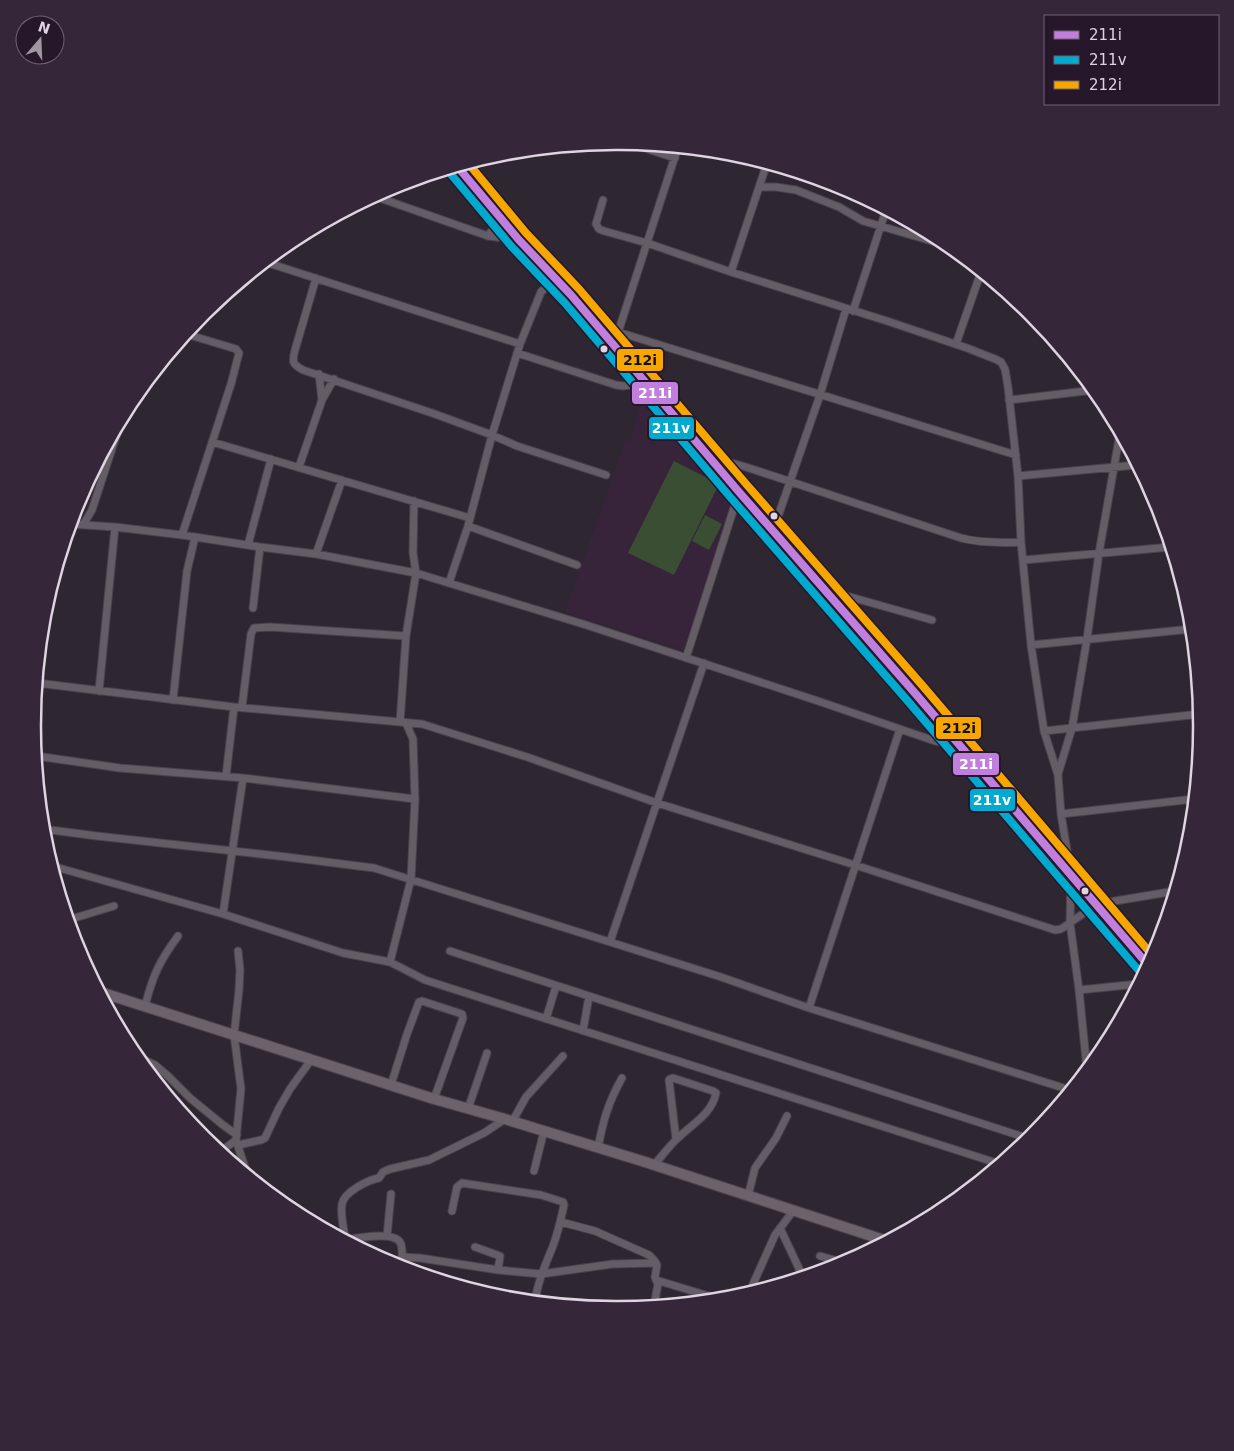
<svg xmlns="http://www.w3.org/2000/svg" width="1234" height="1451" viewBox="0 0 1234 1451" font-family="'DejaVu Sans',sans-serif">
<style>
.built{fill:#37243b}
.green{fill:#3a4e33}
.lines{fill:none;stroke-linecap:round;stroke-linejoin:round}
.street-casing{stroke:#4a424c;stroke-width:9}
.secondary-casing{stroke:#4a424c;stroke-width:12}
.street{stroke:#645d66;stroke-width:7}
.secondary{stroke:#6b626b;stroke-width:10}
.bus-1-casing{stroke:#27172b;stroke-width:11}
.bus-2-casing{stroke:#27172b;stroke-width:11}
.bus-3-casing{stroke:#27172b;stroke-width:11}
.bus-1{stroke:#c07fdc;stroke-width:8}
.bus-2{stroke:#00a9ce;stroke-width:8}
.bus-3{stroke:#f7a600;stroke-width:8}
.bus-dot{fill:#dfd4e1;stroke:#27172b;stroke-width:2}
.rim{fill:none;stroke:#dfd4e1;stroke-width:2.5}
.line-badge{stroke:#27172b;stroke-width:2}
.badge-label{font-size:14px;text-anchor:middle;font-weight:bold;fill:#fff}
.pale-badge-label{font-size:14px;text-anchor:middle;font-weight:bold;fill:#111}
</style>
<rect width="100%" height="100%" fill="#2e2630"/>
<path class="built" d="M641 403 733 498 683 650 565 612 626 439 630 441Z"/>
<path class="green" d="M674 461 719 484 674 575 628 553Z
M705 515 722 524 709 550 692 541Z"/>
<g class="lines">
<defs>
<path id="street" d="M626 142 675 158
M760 187H776L796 190 839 207 863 221 949 246
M374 196 488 236 519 240
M603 200 596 224 599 229 604 231 647 243 731 272 887 321 967 348 995 359 1001 362 1005 369 1008 387 1018 476 1021 542 1031 645 1044 731 1058 775 1061 814 1071 875 1070 923 1079 990 1087 1070
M488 236 501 218
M265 262 520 344
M731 272 767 163
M316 278 295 350C292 362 292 364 303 370L432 413 492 435 517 446 606 475
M853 311 886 210
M618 332 1016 455
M956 344 981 272
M614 345 678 147
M517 353 616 385 623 386 646 383
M319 374 322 400
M1009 400 1094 390
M212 442 470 518
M714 462H728L746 467 961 538C981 543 1001 543 1021 542
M299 467 322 400 334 379
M1018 476 1137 465
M70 524 115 527 182 535 260 547 316 554 416 573 583 624 815 700 932 740 947 744 957 743
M83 525 92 510 122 418
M468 526 577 565
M773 531 820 395 846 309
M182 535 231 384 239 353 236 349 186 334
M248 545 271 459
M316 554 342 480
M1024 560 1171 547
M449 583 468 526 492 435 520 344 541 292 555 278
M832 598 838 596H847L932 620
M253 608 260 547
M1031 645 1192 629
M686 658 739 492
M37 683 234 707 422 724 527 757 657 803 855 865 1055 930 1061 929 1097 904 1175 891
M99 691 115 527
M173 700 187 571 195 537
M242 707 251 634 254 628 270 627 406 636
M400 722 406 636 416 573 413 553 414 501
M1044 731 1200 714
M36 756 120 768 243 778 415 799
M1058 774 1072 728 1087 639 1099 553 1120 433
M226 776 234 707
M1061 814 1194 799
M43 829 97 836 287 857 374 868 610 942 721 977 809 1008 1070 1090
M52 866 223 914 343 953 390 962 425 980 1000 1164
M223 914 243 778
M68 920 114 906
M610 942 704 663
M238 951 240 970 239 990 234 1035 241 1089 236 1140 247 1174
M450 951 1030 1139
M390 962 411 879 415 799 413 739 406 723
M1079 990 1138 984
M145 1006C153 975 159 962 178 936
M809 1008 900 729
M546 1019 556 986
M583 1031 589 996
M136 1056 155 1065 168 1076 190 1098 223 1125 237 1135
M391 1085 407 1034 419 1002 422 1001 462 1014 463 1018 434 1099
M468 1109 487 1053
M512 1122 526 1097 563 1056
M238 1145 261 1140 265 1138 279 1108 290 1089 311 1060
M598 1148C603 1121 608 1103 622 1078
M220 1152 236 1140
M654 1165C662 1156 669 1146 678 1138 692 1124 712 1114 716 1093L713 1091 673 1078 670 1079 669 1080 676 1139
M534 1171 544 1131
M748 1196 755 1168 776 1138 787 1116
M452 1211 457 1187 462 1183 541 1195 563 1202 564 1205C561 1219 558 1233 553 1246 545 1266 538 1280 535 1302
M561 1222 595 1231 649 1255 654 1260 657 1265 655 1277 658 1284 654 1306
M780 1228 803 1277
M387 1236 391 1194
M345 1239C344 1228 340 1215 342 1204 344 1192 368 1180 379 1178L383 1172 390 1169 429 1160 484 1133 505 1119
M345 1240C357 1238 396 1230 401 1244 403 1251 402 1261 402 1268
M475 1247 500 1256 498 1270
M820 1256 845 1263
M402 1257 420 1258 498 1270 541 1274 613 1264 656 1263
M656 1280 722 1300
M754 1285 760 1290
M749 1293 775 1235 793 1211"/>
<path id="secondary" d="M457 166 519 240 571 295 739 492 914 692 1148 965
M100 992 434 1099 505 1119 642 1161 887 1241"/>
</defs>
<use href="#street" class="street-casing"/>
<use href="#secondary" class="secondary-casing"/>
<use href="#street" class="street"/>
<use href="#secondary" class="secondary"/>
<defs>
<path id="bus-1" d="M457 166 519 240 571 295 739 492 914 692 1148 965"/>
<path id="bus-2" d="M449 172 511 246 564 302 731 498 906 699 1140 972"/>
<path id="bus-3" d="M468 163 526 233 579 289 747 485 922 685 1153 956"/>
</defs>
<use href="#bus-1" class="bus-1-casing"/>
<use href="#bus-2" class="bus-2-casing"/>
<use href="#bus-3" class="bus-3-casing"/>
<use href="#bus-1" class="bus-1"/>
<use href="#bus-2" class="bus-2"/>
<use href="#bus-3" class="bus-3"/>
</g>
<g class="bus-dot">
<circle cx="604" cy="349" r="4.5"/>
<circle cx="774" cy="516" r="4.5"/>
<circle cx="1085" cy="891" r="4.5"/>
</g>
<path d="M0 0H1234V1451H0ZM616 150H618A575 575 0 0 1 1193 725V726A575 575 0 0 1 618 1301H616A575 575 0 0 1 41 726V725A575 575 0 0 1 616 150Z" fill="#36263a" fill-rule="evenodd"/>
<path class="rim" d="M616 150H618A575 575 0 0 1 1193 725V726A575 575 0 0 1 618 1301H616A575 575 0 0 1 41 726V725A575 575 0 0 1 616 150Z"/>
<g class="line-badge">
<rect x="616" y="348" width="48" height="24" rx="5" fill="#f7a600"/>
<rect x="631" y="381" width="48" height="24" rx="5" fill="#c07fdc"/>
<rect x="648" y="416" width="47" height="24" rx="5" fill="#00a9ce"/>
<rect x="935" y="716" width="47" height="24" rx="5" fill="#f7a600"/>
<rect x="952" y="752" width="48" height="24" rx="5" fill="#c07fdc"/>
<rect x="969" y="788" width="47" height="24" rx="5" fill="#00a9ce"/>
</g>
<g class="badge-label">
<text x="655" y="398">211i</text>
<text x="671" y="433">211v</text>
<text x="976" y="769">211i</text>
<text x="992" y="805">211v</text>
</g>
<g class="pale-badge-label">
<text x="640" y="365">212i</text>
<text x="959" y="733">212i</text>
</g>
<rect x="1044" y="15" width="175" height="90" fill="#27172b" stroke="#716374"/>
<rect x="1054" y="31" width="25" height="8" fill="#c07fdc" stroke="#716374"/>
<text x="1089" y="40" font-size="15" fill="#dfd4e1">211i</text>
<rect x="1054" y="56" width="25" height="8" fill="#00a9ce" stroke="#716374"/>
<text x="1089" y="65" font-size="15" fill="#dfd4e1">211v</text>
<rect x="1054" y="81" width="25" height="8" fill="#f7a600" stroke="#716374"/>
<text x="1089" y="90" font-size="15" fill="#dfd4e1">212i</text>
<g transform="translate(40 40) rotate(19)"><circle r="24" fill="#27172b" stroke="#716374"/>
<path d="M0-4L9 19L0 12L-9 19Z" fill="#a197a3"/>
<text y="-8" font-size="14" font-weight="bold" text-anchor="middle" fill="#dfd4e1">N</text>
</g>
</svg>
